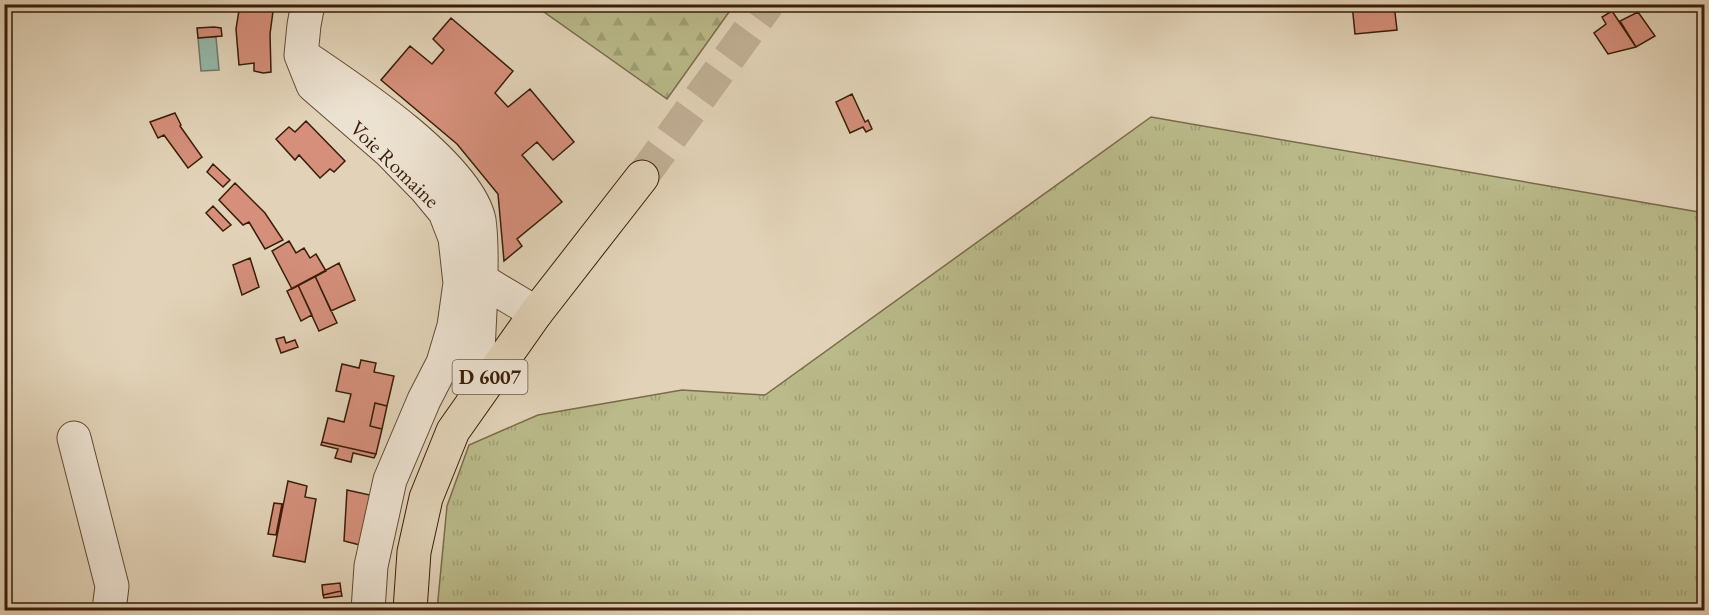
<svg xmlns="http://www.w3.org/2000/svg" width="1709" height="615" viewBox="0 0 1709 615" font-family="'EB Garamond',serif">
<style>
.grass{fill:url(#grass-tufts);stroke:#7a6c48;stroke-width:1.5}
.forest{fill:url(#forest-firs);stroke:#7a6c48;stroke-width:1.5}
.water{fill:#95b8ab;stroke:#707a69;stroke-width:1.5}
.building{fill:#d58f7b;stroke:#391d07;stroke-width:1.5}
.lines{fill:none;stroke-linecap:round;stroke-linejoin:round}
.primary-tunnel{stroke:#c0af95;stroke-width:33;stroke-dasharray:33 16;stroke-linecap:butt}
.minor-casing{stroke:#634a33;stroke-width:35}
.primary-casing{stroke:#391d07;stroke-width:35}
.minor{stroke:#ece2d1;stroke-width:33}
.primary{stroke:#e2d3b8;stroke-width:33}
.labels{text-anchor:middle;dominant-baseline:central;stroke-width:4.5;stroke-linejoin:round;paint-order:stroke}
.shield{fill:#ece2d1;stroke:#6f5844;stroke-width:1.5}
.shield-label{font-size:20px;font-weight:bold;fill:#391d07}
.street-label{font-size:21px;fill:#391d07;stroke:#ece2d1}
</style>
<defs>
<pattern id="grass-tufts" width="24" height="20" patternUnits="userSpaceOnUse" patternTransform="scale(1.5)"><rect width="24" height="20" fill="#baba8a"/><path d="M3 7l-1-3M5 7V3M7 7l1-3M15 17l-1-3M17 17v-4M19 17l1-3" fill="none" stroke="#a19f76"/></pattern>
<pattern id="forest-firs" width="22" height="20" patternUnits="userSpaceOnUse" patternTransform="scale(1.5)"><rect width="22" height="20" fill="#baba8a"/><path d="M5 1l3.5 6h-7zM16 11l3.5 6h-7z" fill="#a19f76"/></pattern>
</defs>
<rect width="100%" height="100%" fill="#e2d3b8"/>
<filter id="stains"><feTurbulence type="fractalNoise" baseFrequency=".00333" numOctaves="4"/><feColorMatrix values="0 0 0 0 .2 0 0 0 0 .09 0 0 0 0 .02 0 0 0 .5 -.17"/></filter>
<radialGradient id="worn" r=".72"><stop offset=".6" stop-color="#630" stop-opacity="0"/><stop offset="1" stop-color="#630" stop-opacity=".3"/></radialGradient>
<path class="grass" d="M1151 117 1704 213V610H437L447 506 469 445 538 415 682 390 765 395Z"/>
<path class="forest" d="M539 4H734V5L667 99 537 7Z"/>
<path class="water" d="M216 37 219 70 201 71 198 38Z"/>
<path class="building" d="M240 4H274L270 34 271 72 263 73 254 71V63L239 65 236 29Z
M1352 4H1394L1397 30 1355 34Z
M1612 11 1636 47 1608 54 1594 33 1606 24 1602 17Z
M1638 12 1655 36 1636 47 1620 21Z
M451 18 513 71 495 93 508 107 530 89 574 142 553 160 537 142 522 155 562 202 517 239 522 246 504 261 498 194 457 144 381 80 410 46 432 64 444 50 433 39Z
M214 27 221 28 222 36 198 38 197 28Z
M852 94 865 122 868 120 872 129 866 132 863 127 850 133 836 102Z
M175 113 181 125 180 126 202 157 188 168 164 135 158 138 150 122Z
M306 121 345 161 334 172 330 169 320 178 299 155 295 160 276 139 289 127 295 132Z
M213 164 230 180 223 187 207 172Z
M235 183 265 213 283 240 265 249 249 222 243 225 219 200Z
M213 206 231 225 223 231 206 213Z
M289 241 296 253 304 248 310 258 316 254 326 271 292 289 272 251Z
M250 258 259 287 242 295 233 265Z
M339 263 355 300 331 311 315 276Z
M315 276 337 323 319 331 298 285Z
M298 285 312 315 301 321 287 291Z
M284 337 286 343 295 340 298 347 281 353 276 339Z
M361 360 376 363 374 372 394 376 387 406 375 403 370 426 382 429 376 454 322 442 328 418 344 422 351 394 336 391 342 364 359 368Z
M375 403 387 406 382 429 370 426Z
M322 442 376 454 374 458 353 453 351 462 335 458 338 449 321 445Z
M288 481 307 486 305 497 316 499 305 562 273 556Z
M347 490 379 497 364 546 344 541Z
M274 503 282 504 276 535 268 534Z
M340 583 341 591 323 595 322 585Z
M341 591 342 596 324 598 323 595Z"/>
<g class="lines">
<path class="primary-tunnel" d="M642 177 768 4"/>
<defs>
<path id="minor" d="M308 4 304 25 301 55 313 85 389 151 426 189 445 212 455 238 460 283 454 326 443 363 424 400 390 480 371 566 368 610
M308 59C354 90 467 165 479 220 482 240 481 261 481 280 480 320 478 359 474 399
M481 280 536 313
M74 438 112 586 109 610"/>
<path id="primary" d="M410 610 414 552 426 498 453 431 536 313 642 177"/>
</defs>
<use href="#minor" class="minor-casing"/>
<use href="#primary" class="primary-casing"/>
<use href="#minor" class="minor"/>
<use href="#primary" class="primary"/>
</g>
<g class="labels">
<rect class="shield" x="452.5" y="360" width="75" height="34" rx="4.5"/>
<g class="shield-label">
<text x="490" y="377">D 6007</text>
</g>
<g class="street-label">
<text transform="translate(395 164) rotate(44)">Voie Romaine</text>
</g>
</g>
<rect width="1709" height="615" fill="none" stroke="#e2d3b8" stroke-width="24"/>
<rect x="6" y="6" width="1697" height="603" fill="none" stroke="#391d07" stroke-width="3"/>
<rect x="12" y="12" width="1685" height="591" fill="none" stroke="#391d07" stroke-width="1.5"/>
<rect width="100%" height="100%" filter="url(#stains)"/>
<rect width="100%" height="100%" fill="url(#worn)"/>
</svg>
